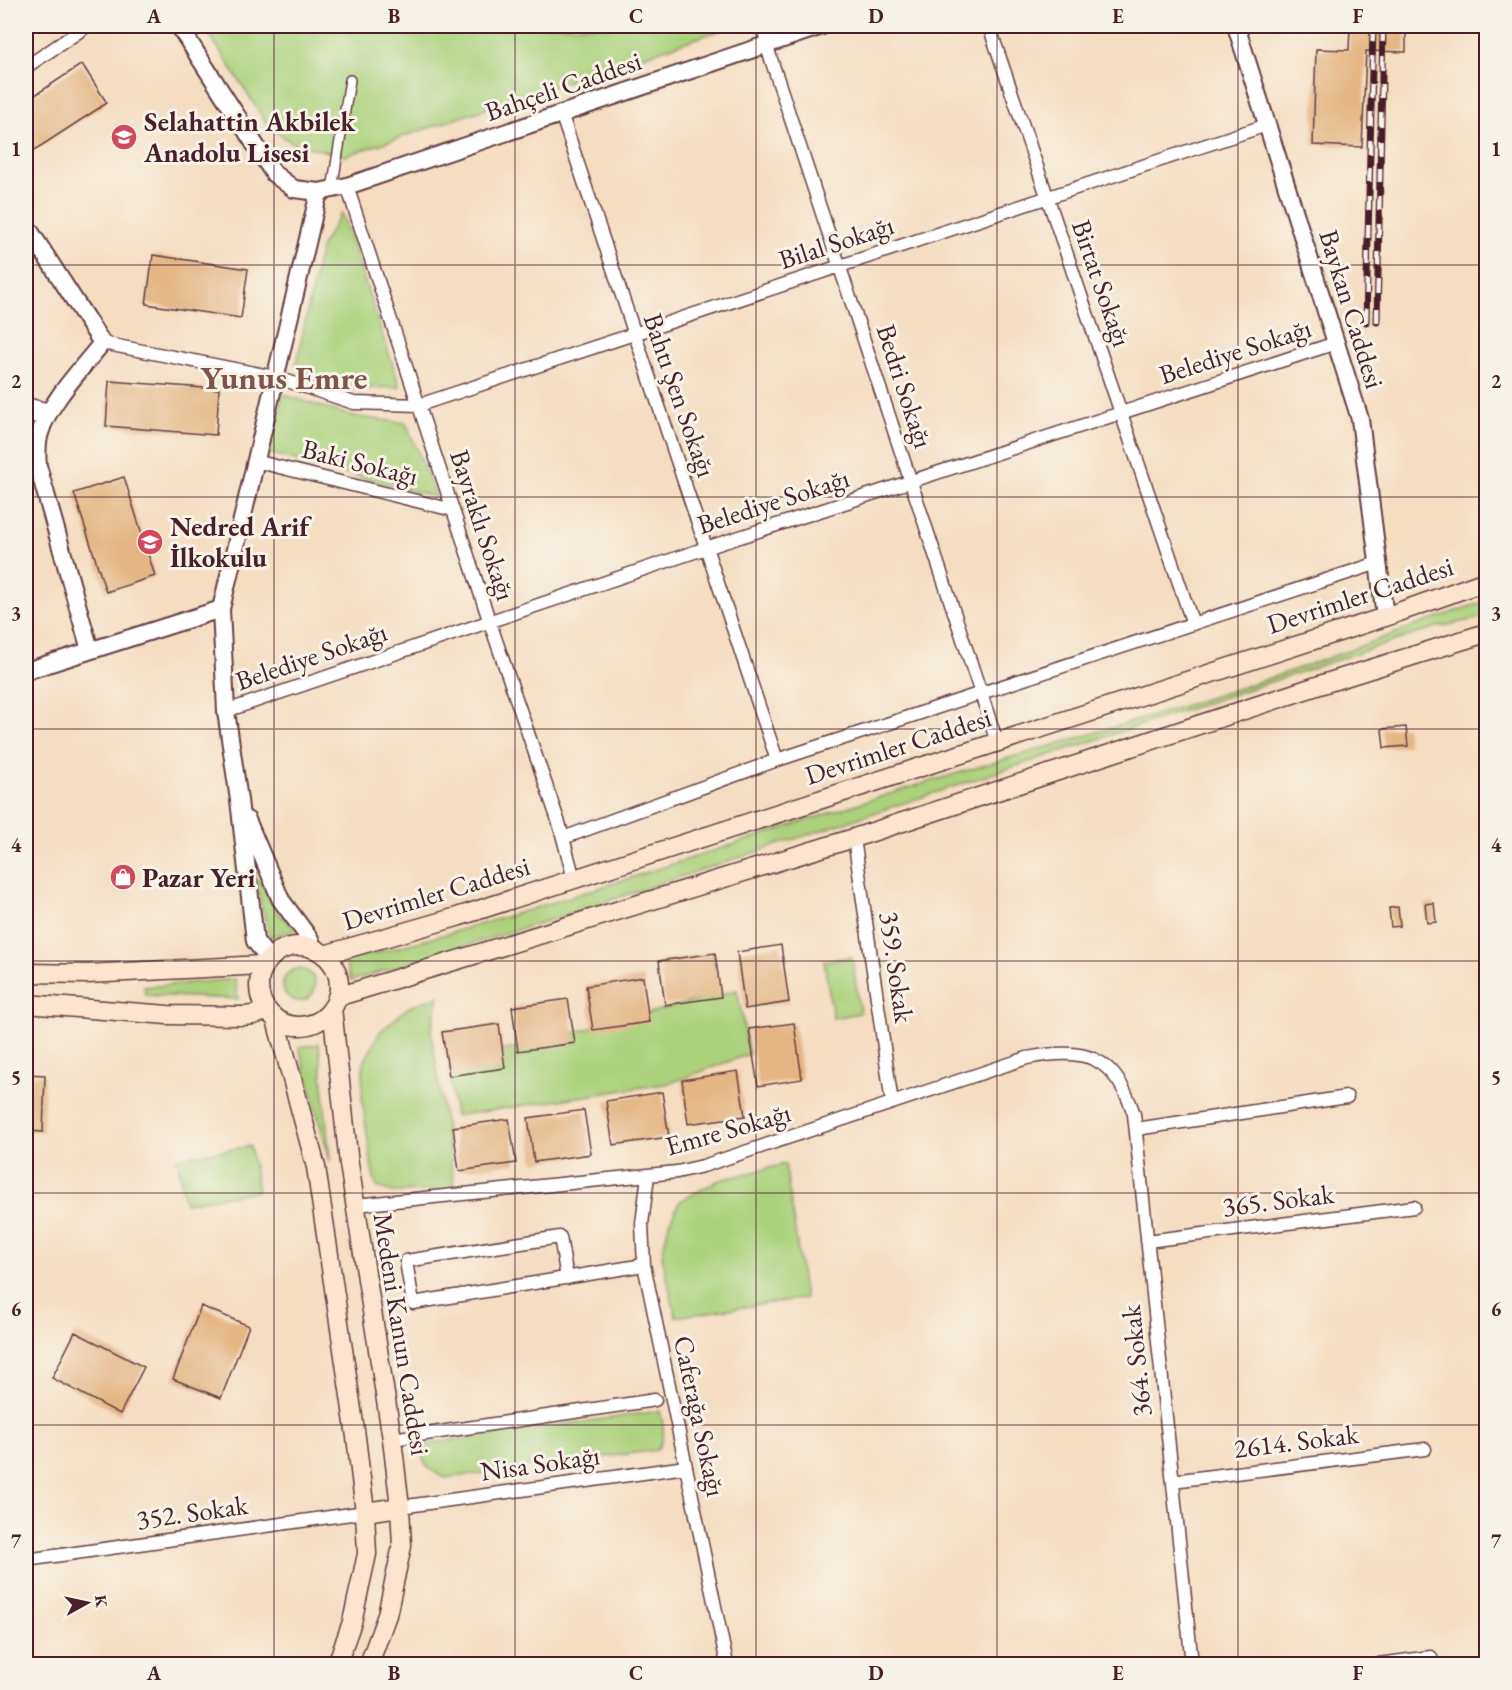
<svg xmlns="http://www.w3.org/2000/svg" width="1512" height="1690" viewBox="0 0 1512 1690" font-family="'EB Garamond',serif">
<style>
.green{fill:#abd17b;stroke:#7a7853;stroke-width:1.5}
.building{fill:#e5b583}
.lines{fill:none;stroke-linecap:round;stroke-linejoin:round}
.pedestrian-casing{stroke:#643c41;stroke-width:12}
.minor-casing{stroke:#643c41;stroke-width:15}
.tertiary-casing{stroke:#643c41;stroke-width:20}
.secondary-casing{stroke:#643c41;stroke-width:21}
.pedestrian{stroke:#fff;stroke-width:9}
.minor{stroke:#fff;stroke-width:12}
.tertiary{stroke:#fff;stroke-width:16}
.secondary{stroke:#fbe5cf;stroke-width:18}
.rail-casing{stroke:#4a1f2b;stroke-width:7}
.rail{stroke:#f7f3e8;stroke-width:4.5;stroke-dasharray:14;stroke-linecap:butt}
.grid{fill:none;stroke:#4a1f2b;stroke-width:1.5;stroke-opacity:0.55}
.labels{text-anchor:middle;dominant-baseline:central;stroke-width:6;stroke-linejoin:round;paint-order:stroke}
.street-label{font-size:27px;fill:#4a1f2b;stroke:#f7f3e8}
.poi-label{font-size:27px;font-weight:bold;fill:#4a1f2b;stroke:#f7f3e8;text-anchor:start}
.district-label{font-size:33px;font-weight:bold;fill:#80544a;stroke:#f7f3e8}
.neatline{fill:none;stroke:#4a1f2b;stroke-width:2}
.grid-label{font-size:20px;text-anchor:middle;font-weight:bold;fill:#4a1f2b}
</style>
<rect width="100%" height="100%" fill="#f7f3e8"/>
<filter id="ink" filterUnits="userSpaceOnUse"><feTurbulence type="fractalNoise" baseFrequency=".0167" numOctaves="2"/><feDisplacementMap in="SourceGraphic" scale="12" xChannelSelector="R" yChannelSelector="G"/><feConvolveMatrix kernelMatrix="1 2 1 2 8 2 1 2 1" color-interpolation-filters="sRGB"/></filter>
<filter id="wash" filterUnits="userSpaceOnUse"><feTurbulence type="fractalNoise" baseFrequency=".008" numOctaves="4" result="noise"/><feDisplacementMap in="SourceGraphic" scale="24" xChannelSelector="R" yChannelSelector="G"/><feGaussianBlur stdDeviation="1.35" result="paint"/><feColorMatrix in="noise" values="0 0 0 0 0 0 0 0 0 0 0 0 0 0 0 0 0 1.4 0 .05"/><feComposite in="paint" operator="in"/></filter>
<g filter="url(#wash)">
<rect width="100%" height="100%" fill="#f4ddc0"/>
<path class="green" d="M204 26H733L345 156 292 143 269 127Z
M342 213 400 387 339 389 296 366 321 246Z
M282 394 351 416 406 423 436 497 269 453Z
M1486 601V617L1434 628 553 919 351 981 345 961C518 918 687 859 857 804 975 766 1096 735 1214 696 1256 683 1298 669 1339 654 1388 636 1437 617 1486 601Z
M259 879 276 911 296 930 270 937 255 880Z
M852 957 860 1013 833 1018 824 961Z
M283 985a16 16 0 1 1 32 0a16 16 0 1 1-32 0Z
M235 979 238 999 145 995 144 987Z
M737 990 749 1054 670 1083 455 1116 449 1065Z
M439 996 431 1031 455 1190 393 1192 377 1187 373 1175 362 1099 363 1064 380 1032 409 1007Z
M319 1044 330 1161 299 1047Z
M250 1146 258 1191 185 1203 177 1158Z
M785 1164 805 1298 676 1317 662 1256 669 1223 680 1201 717 1181Z
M660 1411C664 1426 666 1437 657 1450L445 1478C426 1469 424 1465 419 1445Z"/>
<g id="blocks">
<path class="building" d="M1350 26H1406V52L1366 51 1362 147 1313 145 1316 49 1349 50Z
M82 64 107 103 30 153 26 146V101Z
M153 255 248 269 241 318 146 304Z
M109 381 219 389 216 435 106 426Z
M124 477 155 576 106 592 74 493Z
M1406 727 1408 746 1384 748 1382 729Z
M1434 903 1436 922 1427 923 1425 904Z
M1398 907 1400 926 1391 927 1389 908Z
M781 945 789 1002 745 1009 737 952Z
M715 953 721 997 665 1005 659 961Z
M643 977 649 1022 593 1030 586 986Z
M568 999 575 1043 518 1051 512 1007Z
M794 1023 802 1079 758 1086 749 1029Z
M499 1024 505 1068 449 1076 442 1032Z
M738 1071 745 1116 688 1124 682 1080Z
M26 1074 45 1075 43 1132 26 1131Z
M662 1092 669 1137 613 1145 606 1101Z
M584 1110 591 1154 534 1162 528 1118Z
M509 1119 516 1163 459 1171 453 1127Z
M201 1306 249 1326 221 1398 173 1379Z
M75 1332 144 1367 120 1414 52 1378Z"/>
</g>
</g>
<g filter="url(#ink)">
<use href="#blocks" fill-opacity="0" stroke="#643c41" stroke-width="1.5"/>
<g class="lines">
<defs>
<path id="pedestrian" d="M761 26 766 44
M332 189 350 80"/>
<path id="minor" d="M989 26 1193 624
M766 44 997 742
M26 67 87 26
M561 113 777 760
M347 186 489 620 559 823 574 879
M102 343 275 377 354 403 419 405 1267 125
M26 404 50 410
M26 419 50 410
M255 461 453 510
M226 711 706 548 1336 343
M563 838 777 760 1378 563
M854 838 892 1103
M1136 1129 1347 1097
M648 1175 642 1224 644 1265 727 1664
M356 1205 677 1172 703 1166 1027 1058C1086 1047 1114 1055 1134 1114L1192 1664
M1147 1241 1414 1207
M567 1278 560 1237 406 1261 413 1303C490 1291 567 1278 644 1265
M392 1439 655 1400
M1173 1481 1425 1449
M400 1507 686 1467
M26 1560 365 1512
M1379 1664 1431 1657"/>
<path id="tertiary" d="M179 26 274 174 294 189 319 192 221 609 226 711 239 800 255 941 269 959
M1236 26 1360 419 1385 617
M319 192 347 186 822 26
M26 225 102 343C83 367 48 404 40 433 37 443 37 455 38 466L90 650
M26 671 221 609
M247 820 281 900 310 939 314 949"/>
<path id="secondary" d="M259 986a40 40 0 1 1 80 0a40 40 0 1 1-80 0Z
M324 955 457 917 1385 617 1486 581
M26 973 87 974 264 965
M337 997 854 838 1329 682 1486 633
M26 1004 168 1015 243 1016 253 1015 267 1011
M332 1008 349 1164 392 1439 400 1507 402 1546 387 1615 369 1664
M276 1020 316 1167 356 1437 365 1512 367 1554 352 1622 337 1664
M365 1512 400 1507"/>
</defs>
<use href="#pedestrian" class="pedestrian-casing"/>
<use href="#minor" class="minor-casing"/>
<use href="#tertiary" class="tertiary-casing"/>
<use href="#secondary" class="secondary-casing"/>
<use href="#pedestrian" class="pedestrian"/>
<use href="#minor" class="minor"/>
<use href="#tertiary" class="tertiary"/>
<use href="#secondary" class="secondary"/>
<defs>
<path id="rail" d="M1366 322 1373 26
M1377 322 1383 26"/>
</defs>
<use href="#rail" class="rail-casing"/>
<use href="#rail" class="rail"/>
</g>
</g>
<path class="grid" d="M274 26V1664M515 26V1664M756 26V1664M997 26V1664M1238 26V1664M26 265H1486M26 497H1486M26 729H1486M26 961H1486M26 1193H1486M26 1425H1486"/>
<defs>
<symbol id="school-disc" viewBox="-11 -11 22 22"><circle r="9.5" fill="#d1495b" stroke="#f7f3e8"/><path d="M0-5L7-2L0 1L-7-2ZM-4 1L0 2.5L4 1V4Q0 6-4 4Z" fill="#fff"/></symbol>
<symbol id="shop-disc" viewBox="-11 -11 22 22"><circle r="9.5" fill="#d1495b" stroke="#f7f3e8"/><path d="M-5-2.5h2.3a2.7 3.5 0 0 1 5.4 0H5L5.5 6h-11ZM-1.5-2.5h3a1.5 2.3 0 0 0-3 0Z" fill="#fff"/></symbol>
</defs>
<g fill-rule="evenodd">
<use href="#school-disc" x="109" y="122" width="30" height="30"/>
<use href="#school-disc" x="135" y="527" width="30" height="30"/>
<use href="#shop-disc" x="108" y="862" width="30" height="30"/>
</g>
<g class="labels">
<g class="street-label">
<text transform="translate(563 86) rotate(-19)">Bahçeli Caddesi</text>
<text transform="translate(836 242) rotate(-18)">Bilal Sokağı</text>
<text transform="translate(1102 283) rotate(71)">Birtat Sokağı</text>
<text transform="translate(1352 309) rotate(73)">Baykan Caddesi</text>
<text transform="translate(1235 351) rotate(-18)">Belediye Sokağı</text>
<text transform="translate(905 386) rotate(72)">Bedri Sokağı</text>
<text transform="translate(680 395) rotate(71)">Bahtı Şen Sokağı</text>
<text transform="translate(360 462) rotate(14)">Baki Sokağı</text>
<text transform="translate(773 501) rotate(-18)">Belediye Sokağı</text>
<text transform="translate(483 525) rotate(72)">Bayraklı Sokağı</text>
<text transform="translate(1360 595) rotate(-18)">Devrimler Caddesi</text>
<text transform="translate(311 656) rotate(-19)">Belediye Sokağı</text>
<text transform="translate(898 746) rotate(-18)">Devrimler Caddesi</text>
<text transform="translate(436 893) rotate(-17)">Devrimler Caddesi</text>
<text transform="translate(897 967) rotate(82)">359. Sokak</text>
<text transform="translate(728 1129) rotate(-16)">Emre Sokağı</text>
<text transform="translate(1278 1200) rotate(-7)">365. Sokak</text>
<text transform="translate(402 1334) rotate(81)">Medeni Kanun Caddesi</text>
<text transform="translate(1136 1361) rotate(-96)">364. Sokak</text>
<text transform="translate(700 1416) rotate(78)">Caferağa Sokağı</text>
<text transform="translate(1296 1441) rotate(-7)">2614. Sokak</text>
<text transform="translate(540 1463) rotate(-8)">Nisa Sokağı</text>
<text transform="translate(192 1512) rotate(-8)">352. Sokak</text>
</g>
<g class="poi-label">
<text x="144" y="121">Selahattin Akbilek<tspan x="144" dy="31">Anadolu Lisesi</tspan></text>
<text x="170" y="526">Nedred Arif<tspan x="170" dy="31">İlkokulu</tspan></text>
<text x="142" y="877">Pazar Yeri</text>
</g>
<g class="district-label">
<text x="284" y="377">Yunus Emre</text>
</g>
</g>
<rect width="1512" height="1690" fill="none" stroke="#f7f3e8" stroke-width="66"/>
<g transform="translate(87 1603) rotate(82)" stroke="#f7f3e8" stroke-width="4.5" paint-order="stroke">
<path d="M0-4.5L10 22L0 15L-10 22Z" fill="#4a1f2b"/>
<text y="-9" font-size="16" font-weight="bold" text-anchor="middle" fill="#4a1f2b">K</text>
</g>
<rect x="33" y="33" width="1446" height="1624" class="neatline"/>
<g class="grid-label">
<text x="154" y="23">A</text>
<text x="394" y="23">B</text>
<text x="636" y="23">C</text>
<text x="876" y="23">D</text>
<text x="1118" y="23">E</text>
<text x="1358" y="23">F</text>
<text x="16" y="156">1</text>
<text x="1496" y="156">1</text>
<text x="16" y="388">2</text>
<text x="1496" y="388">2</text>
<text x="16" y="620">3</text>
<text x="1496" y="620">3</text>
<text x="16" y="852">4</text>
<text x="1496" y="852">4</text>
<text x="16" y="1084">5</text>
<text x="1496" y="1084">5</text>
<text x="16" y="1316">6</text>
<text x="1496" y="1316">6</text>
<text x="16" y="1548">7</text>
<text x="1496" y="1548">7</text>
<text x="154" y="1680">A</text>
<text x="394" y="1680">B</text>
<text x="636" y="1680">C</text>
<text x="876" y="1680">D</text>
<text x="1118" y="1680">E</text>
<text x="1358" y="1680">F</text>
</g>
</svg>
